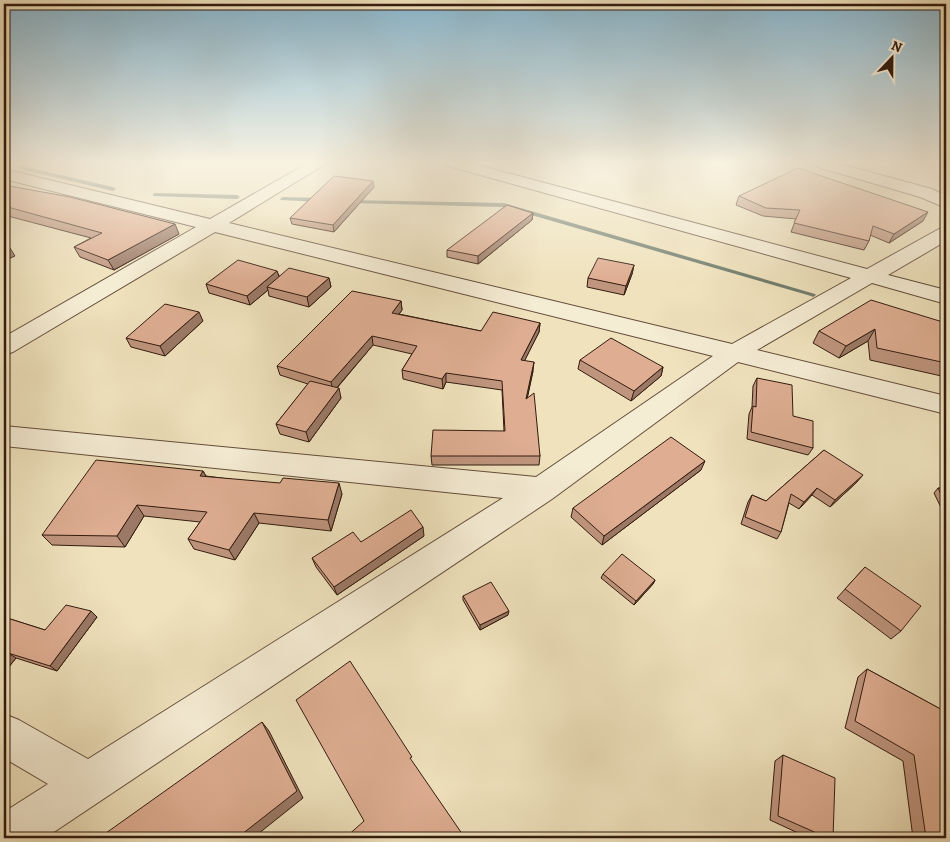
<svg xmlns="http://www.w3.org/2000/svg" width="950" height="842" viewBox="0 0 950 842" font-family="Alegreya,serif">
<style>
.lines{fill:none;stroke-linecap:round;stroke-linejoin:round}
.stream{fill:#717d6e;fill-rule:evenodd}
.minor-casing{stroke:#624d3a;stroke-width:2}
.minor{fill:#f5ecd4;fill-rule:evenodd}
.wall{fill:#bf957e;stroke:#331b0e}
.shaded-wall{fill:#9b7966;stroke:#331b0e}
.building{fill:#dead92;stroke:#331b0e}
</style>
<rect width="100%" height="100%" fill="#efe2bd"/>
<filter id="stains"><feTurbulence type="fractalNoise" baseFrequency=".004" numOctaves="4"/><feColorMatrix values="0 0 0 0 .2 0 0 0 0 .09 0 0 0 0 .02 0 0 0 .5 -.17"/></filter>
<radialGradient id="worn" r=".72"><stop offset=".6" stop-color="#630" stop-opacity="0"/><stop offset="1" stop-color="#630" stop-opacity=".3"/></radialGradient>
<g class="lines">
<path class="stream" d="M22 166 113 187 116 189 113 191 20 169 19 168Z
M155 193 237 195 240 197 237 199 153 196V194Z
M283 197 321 198 324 200 321 202 281 200 280 199Z
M349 200 504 203 815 294 816 295 813 297 811 296 504 207 351 203 349 202Z"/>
<defs>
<path id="minor" d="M308 163H327L229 223 732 344 851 278 448 166 446 163H470L867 269 939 229 946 227V241L888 275 946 290V304L872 283 757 350 946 396V414L738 362 552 499 45 838H4V812L48 784 4 758V714L19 720 88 759 503 498 4 446V426L536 477 713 356 215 232 13 352 4 355V337L196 227 4 179V169L210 219Z
M812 163H836L932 189 946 196V208L920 197 814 166Z"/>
</defs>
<use href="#minor" class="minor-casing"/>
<use href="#minor" class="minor"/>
</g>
<path class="wall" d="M4 185 179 234 114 270 80 257 74 247 91 238 4 215Z
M374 187 334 232 292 224 290 218Z
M739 196 923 221 889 243 870 235 869 241 864 250 791 232 796 219 763 216 736 205Z
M533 213 532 220 478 264 447 257V250Z
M634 265 632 274 624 295 587 287 588 278Z
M277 271 279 276 329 278 331 287 309 307 269 296 268 290 250 305 209 293 206 284Z
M401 301 402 310 399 314 481 331 540 323 539 332 524 361 533 371 527 398 540 456 539 465H432L431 456 504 431 502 390 446 382 443 389 403 379 402 370 412 354 373 345 337 388 341 398 309 442 280 434 276 424 308 384 280 375 277 366Z
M203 321 165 356 131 347 126 338Z
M946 323V377L870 360 868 341 839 358 813 343 819 331Z
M580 360 663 367 661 376 631 401 578 369Z
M757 378 793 416 813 448 808 455 747 439 749 414 752 407 753 386Z
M824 450 857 482 830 507 812 495 799 509 789 503 781 532 777 539 741 524 748 502 752 495 766 501Z
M701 470 602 545 571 517 573 508Z
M203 471 206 476 342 494 331 531 259 523 235 560 194 549 188 539 200 522 144 516 125 547 52 545 42 535Z
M938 488 946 489V518L934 493Z
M424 536 337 595 316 567 312 558 361 542Z
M865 567 901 631 891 639 837 598Z
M603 574 655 580 653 584 634 605 601 578Z
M463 596 508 615 480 630 463 600Z
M4 617 45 630 97 617 57 671 16 658 4 673Z
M867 669 946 712V838H913L903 761 845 728 858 677Z
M783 755 833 838H809L770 820 775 761Z"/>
<path class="shaded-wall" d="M373 181 374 187 334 232 333 225Z
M928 212 923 221 889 243 894 234Z
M533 213 532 220 478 264V256Z
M175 224 179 234 114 270 108 260Z
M10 248 15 256 4 261V251Z
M634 265 632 274 624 295 626 286Z
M277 271 280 280 267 287 268 290 250 305 247 296Z
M329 278 331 287 309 307 307 297Z
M401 301 402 310 393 322 392 313Z
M199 312 203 321 165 356 160 346Z
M540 323 539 332 520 370 521 360Z
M875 329 868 341 839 358 846 346Z
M372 336 373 345 333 392 331 382Z
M534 362 533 371 525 409 526 399Z
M663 367 661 376 631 401 634 391Z
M446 373V382L443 389 442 379Z
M339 388 341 398 309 442 306 432Z
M705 461 701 470 602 545 604 536Z
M203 471 209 482 200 476Z
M863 475 857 482 830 507 835 500Z
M339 483 342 494 331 531 328 520Z
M817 488 812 495 799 509 804 502Z
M137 505 144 516 125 547 117 536Z
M254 513 259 523 235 560 229 550Z
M423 527 424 536 337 595 334 587Z
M4 575 7 578 4 582Z
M655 580 653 584 634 605 636 601Z
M91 611 97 617 57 671 50 666Z
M509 611 508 615 480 630V625Z
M8 653 16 658 4 673V659Z
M262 722 269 731 303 798 253 838H237Z"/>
<path class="building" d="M798 168 928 212 894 234 873 226 869 241 794 223 800 210 766 208 739 196Z
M334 176 373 181 333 225 290 218Z
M4 185 70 197 175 224 108 260 74 247 102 233 4 206Z
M507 205 533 213 478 256 447 250Z
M4 244 10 248 4 251Z
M598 258 634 265 626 286 588 278Z
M238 260 277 271 247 296 206 284Z
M289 268 329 278 307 297 267 287Z
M352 291 401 301 392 313 481 331 493 312 540 323 521 360 534 362 526 399 534 393 540 456H431L433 430 505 431 502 381 446 373 442 379 402 370 417 346 372 336 331 382 277 366Z
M871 300 946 323V363L877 348 875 329 846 346 819 331Z
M165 304 199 312 160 346 126 338Z
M611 338 663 367 634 391 580 360Z
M757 378 792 385 793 416 813 421V448L751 432 753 406 756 407Z
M310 381 339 388 306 432 276 424Z
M671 437 705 461 604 536 573 508Z
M824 450 863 475 835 500 817 488 804 502 791 494 781 532 745 517 752 495 766 501Z
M96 460 203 471 200 476 280 483 283 478 339 483 328 520 254 513 229 550 188 539 207 512 137 505 117 536 42 535Z
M938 488 946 489V505Z
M411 510 423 527 334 587 312 558 353 532 361 542Z
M622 554 655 580 636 601 603 574Z
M865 567 921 606 901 631 845 589Z
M491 582 509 611 480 625 463 596Z
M66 605 91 611 50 666 8 653 4 659V617L45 630Z
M350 661 412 757 410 758 465 838H345L364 821 296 700Z
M867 669 946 712V838H926L914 755 855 721Z
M262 722 297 791 237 838H99Z
M783 755 835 778 833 838H828L778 816Z
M555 835 557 838H552Z"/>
<linearGradient id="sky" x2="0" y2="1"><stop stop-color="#89b8d1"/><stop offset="0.58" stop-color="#f8f2e1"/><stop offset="1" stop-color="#f8f2e1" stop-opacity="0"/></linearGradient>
<rect width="950" height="280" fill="url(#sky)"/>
<rect width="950" height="842" fill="none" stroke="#efe2bd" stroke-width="20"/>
<rect x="5" y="5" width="940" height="832" fill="none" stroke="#331b0e" stroke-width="2.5"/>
<rect x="10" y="10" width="930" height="822" fill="none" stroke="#331b0e"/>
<g transform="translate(892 58) rotate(22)" stroke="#f5ecd4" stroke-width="4" paint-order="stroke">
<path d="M0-4L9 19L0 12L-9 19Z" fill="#331b0e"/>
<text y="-8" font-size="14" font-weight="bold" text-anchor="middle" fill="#331b0e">N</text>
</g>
<rect width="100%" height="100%" filter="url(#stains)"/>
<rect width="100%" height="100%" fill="url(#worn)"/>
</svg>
